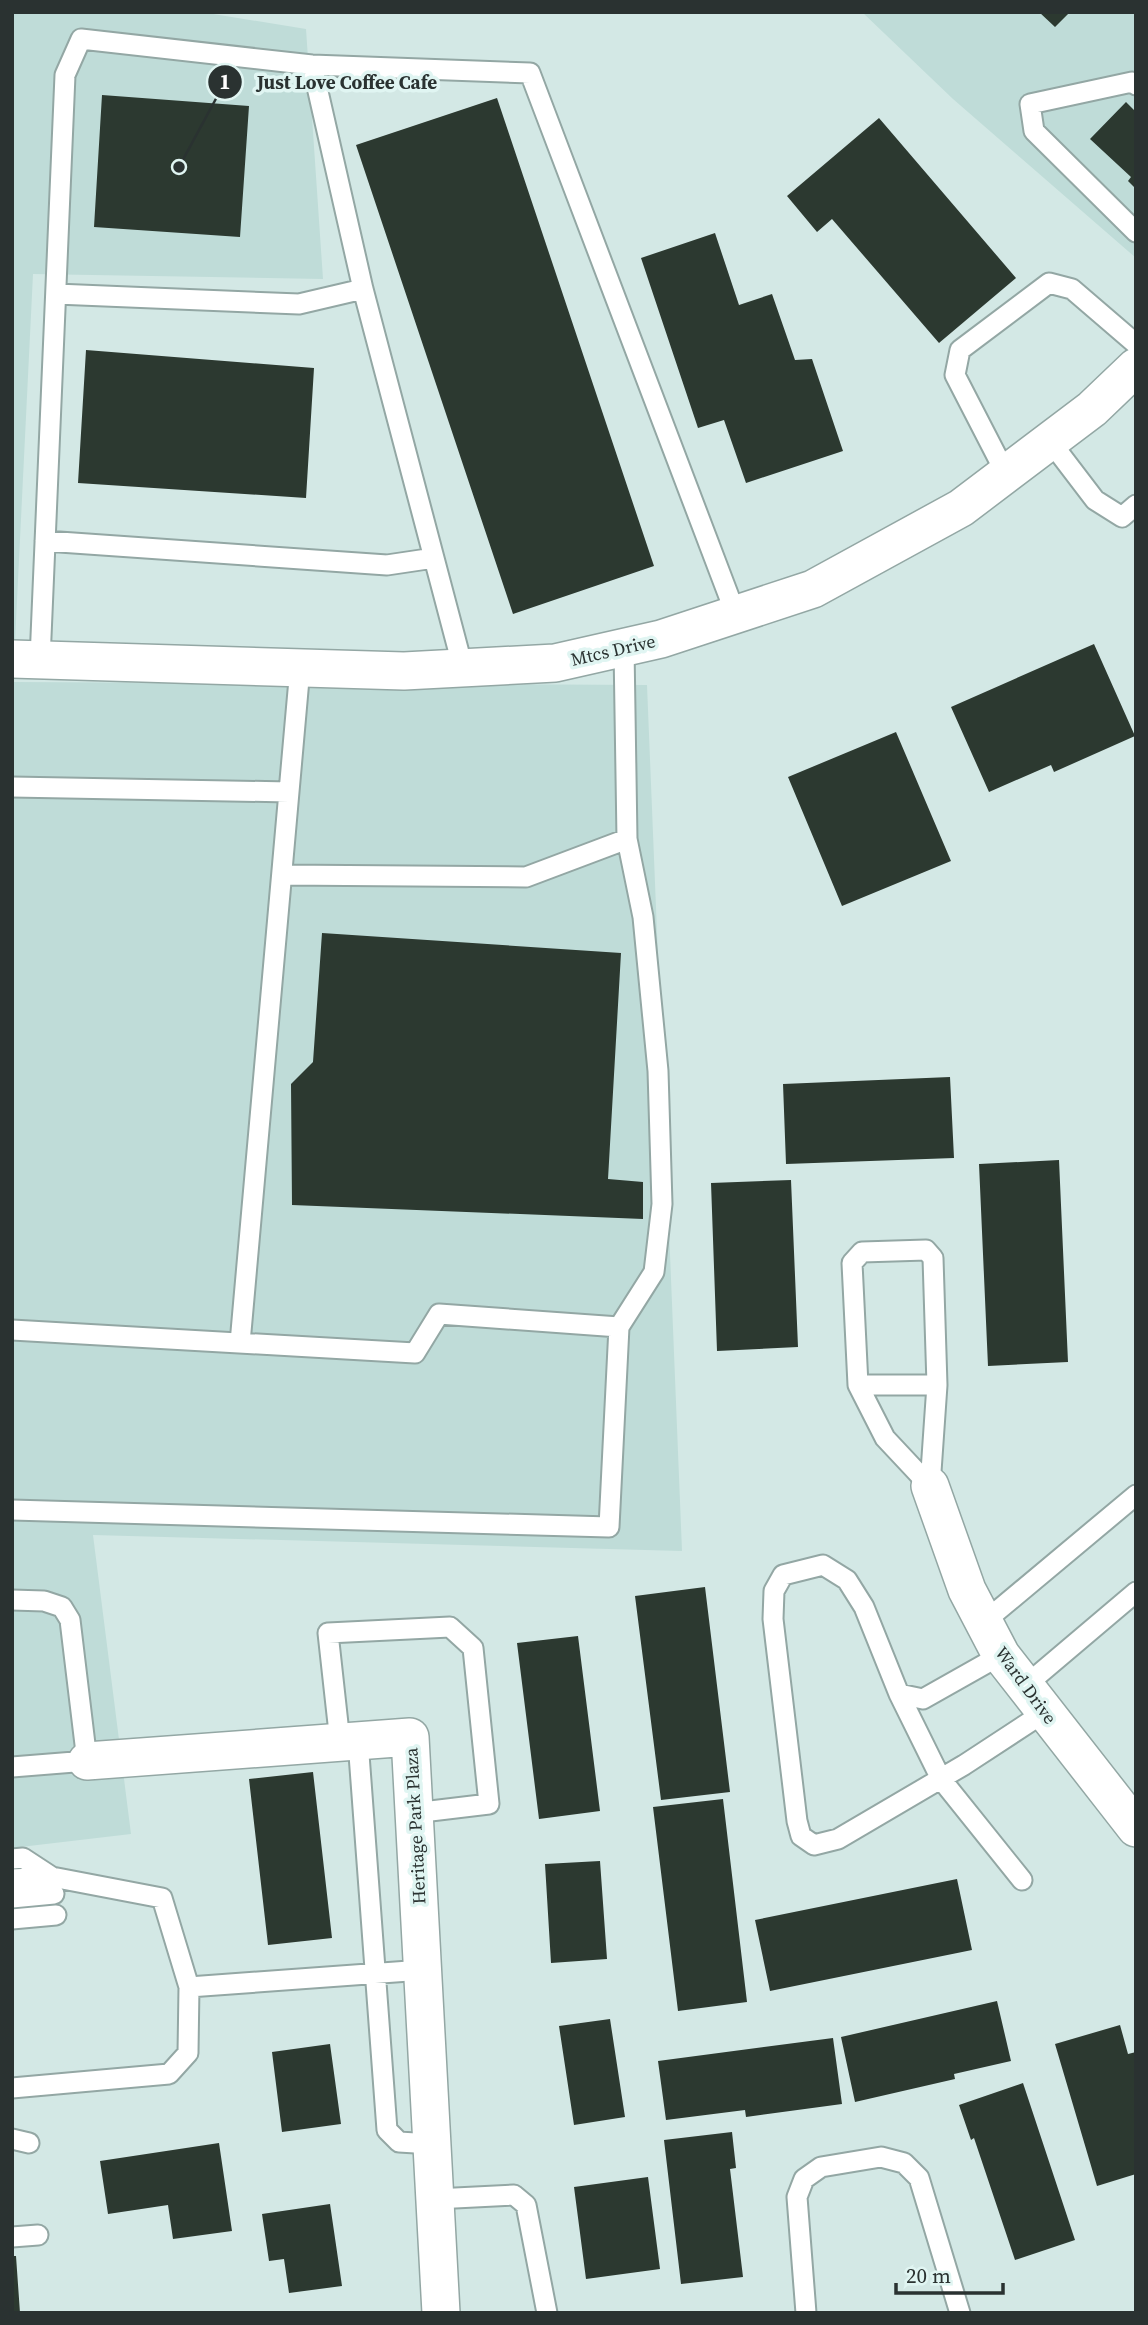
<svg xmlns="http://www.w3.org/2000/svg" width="1148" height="2325" viewBox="0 0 1148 2325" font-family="'Source Serif 4',serif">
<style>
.built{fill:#bfdcd8}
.building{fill:#2c3930}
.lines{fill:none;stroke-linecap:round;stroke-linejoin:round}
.lane-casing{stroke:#93a7a4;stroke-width:23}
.street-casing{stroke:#93a7a4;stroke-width:40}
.lane{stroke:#fff;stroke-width:19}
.street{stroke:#fff;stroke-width:37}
.labels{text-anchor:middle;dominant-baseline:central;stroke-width:7;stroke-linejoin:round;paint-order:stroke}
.street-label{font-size:18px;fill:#2a3231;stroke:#e0f5f2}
.leader{fill:none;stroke:#2a3231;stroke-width:2.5}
.callout-dot{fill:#2a3231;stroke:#e0f5f2;stroke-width:2.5}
.mark-label{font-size:21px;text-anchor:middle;font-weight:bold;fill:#fff}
.callout-label{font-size:19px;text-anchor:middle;font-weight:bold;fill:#2a3231;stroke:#e0f5f2;stroke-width:7;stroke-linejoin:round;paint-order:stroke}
</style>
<rect width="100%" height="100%" fill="#d3e8e5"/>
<path class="built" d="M12 12H201L306 29 323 279 33 274 13 682 647 685 682 1551 93 1535 131 1834 12 1848Z
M862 12H1136V258L953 99Z"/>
<path class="building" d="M1039 12H1070L1055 27Z
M102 95 249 106 240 237 94 227Z
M497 98 654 566 513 614 356 145Z
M1126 102 1136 112V189L1128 181 1131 177 1090 139Z
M879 118 1016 278 939 343 832 219 817 232 787 196Z
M715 233 739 305 772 294 795 360 812 359 843 451 746 483 724 420 698 428 641 258Z
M86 350 314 368 306 498 78 483Z
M1094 644 1135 736 1054 772 1051 765 989 792 951 707Z
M896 732 951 861 842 906 788 777Z
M322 933 621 953 608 1179 643 1182V1219L292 1205 291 1084 313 1062Z
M950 1077 954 1158 786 1164 783 1084Z
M1059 1160 1068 1362 988 1366 979 1164Z
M791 1180 798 1347 717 1351 711 1183Z
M705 1587 730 1792 661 1800 635 1596Z
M578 1636 600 1811 539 1819 517 1643Z
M313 1772 332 1938 268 1945 249 1779Z
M723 1799 747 2002 678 2011 653 1807Z
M600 1861 607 1959 551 1963 545 1864Z
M957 1879 972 1950 770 1991 755 1920Z
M997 2001 1011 2061 954 2074 955 2079 855 2102 841 2037Z
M610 2019 625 2117 574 2125 559 2026Z
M1120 2025 1128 2054 1136 2052V2174L1097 2186 1055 2044Z
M833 2038 842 2104 746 2117 745 2110 666 2120 658 2061Z
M330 2044 341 2124 282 2132 272 2052Z
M1023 2083 1075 2240 1015 2260 974 2138 971 2140 959 2105Z
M732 2132 736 2168 730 2169 743 2277 681 2284 664 2140Z
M219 2143 232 2231 173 2239 168 2205 108 2214 100 2161Z
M648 2177 660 2269 586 2279 574 2187Z
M330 2204 342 2286 289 2293 284 2259 269 2261 262 2214Z
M12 2256H16L20 2313H12Z"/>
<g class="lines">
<defs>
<path id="lane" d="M312 65 363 289 463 668
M1136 85 1132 82 1030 104 1034 131 1136 232
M56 294 299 304 363 289
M1050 441 1095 500 1122 517 1136 505
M1006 474 955 375 960 350 1049 283 1072 289 1136 344
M45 541 387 565 434 558
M40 660 65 75 81 39 312 65 530 73 736 615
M12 787 289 792
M282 875 526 877 627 839 624 648
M619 1327 654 1272 662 1204 658 1071 643 917 627 839
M12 1330 415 1353 439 1314 619 1327 609 1527 12 1510
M240 1343 300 668
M858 1385 885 1438 930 1486
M930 1486 937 1385 933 1258 926 1250 862 1252 852 1263 858 1385H937
M12 1600 44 1601 62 1607 70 1620 87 1761 12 1767
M984 1622 1136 1495
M1001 1655 923 1699 899 1694 864 1607 847 1580 823 1565 783 1575 774 1591 773 1619 797 1821 801 1836 814 1845 838 1839 964 1765 1045 1712
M1025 1686 1136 1592
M899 1694 941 1779 1022 1880
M358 1741 387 2130 399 2142 432 2144
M340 1742 328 1633 450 1627 473 1648 489 1804 414 1813
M12 1859 23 1858 52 1877
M12 1879 52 1877 162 1898 189 1987
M12 1898 54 1894
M12 1919 56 1915
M12 2088 169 2074 188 2053 189 1987 423 1970
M12 2139 29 2143
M435 2199 514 2195 526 2205 547 2313
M12 2237 38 2235
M806 2313 797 2197 804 2179 821 2167 881 2157 904 2163 919 2178 960 2313"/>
<path id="street" d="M12 659 404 671 555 663 661 639 813 589 961 508 1092 409 1136 367
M930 1486 967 1590 1001 1655 1136 1828
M87 1761 410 1737 441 2313"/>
</defs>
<use href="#lane" class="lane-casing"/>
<use href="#street" class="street-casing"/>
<use href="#lane" class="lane"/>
<use href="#street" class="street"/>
</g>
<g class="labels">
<g class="street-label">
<text transform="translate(613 650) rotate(-13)">Mtcs Drive</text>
<text transform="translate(1026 1685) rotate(54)">Ward Drive</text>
<text transform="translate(415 1826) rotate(-93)">Heritage Park Plaza</text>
</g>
</g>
<path class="leader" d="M179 167L225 82"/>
<g class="callout-dot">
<circle cx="179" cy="167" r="7"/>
<circle cx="225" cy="82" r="18"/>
</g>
<g class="mark-label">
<text x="225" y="89">1</text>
</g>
<g class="callout-label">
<text x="347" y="89">Just Love Coffee Cafe</text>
</g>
<rect width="1148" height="2325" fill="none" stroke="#2a3231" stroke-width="28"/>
<path d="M896 2283v10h107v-10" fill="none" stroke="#2a3231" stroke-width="3.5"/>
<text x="906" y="2283" font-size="21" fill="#2a3231" stroke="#e0f5f2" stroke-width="5" paint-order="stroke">20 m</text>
</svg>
